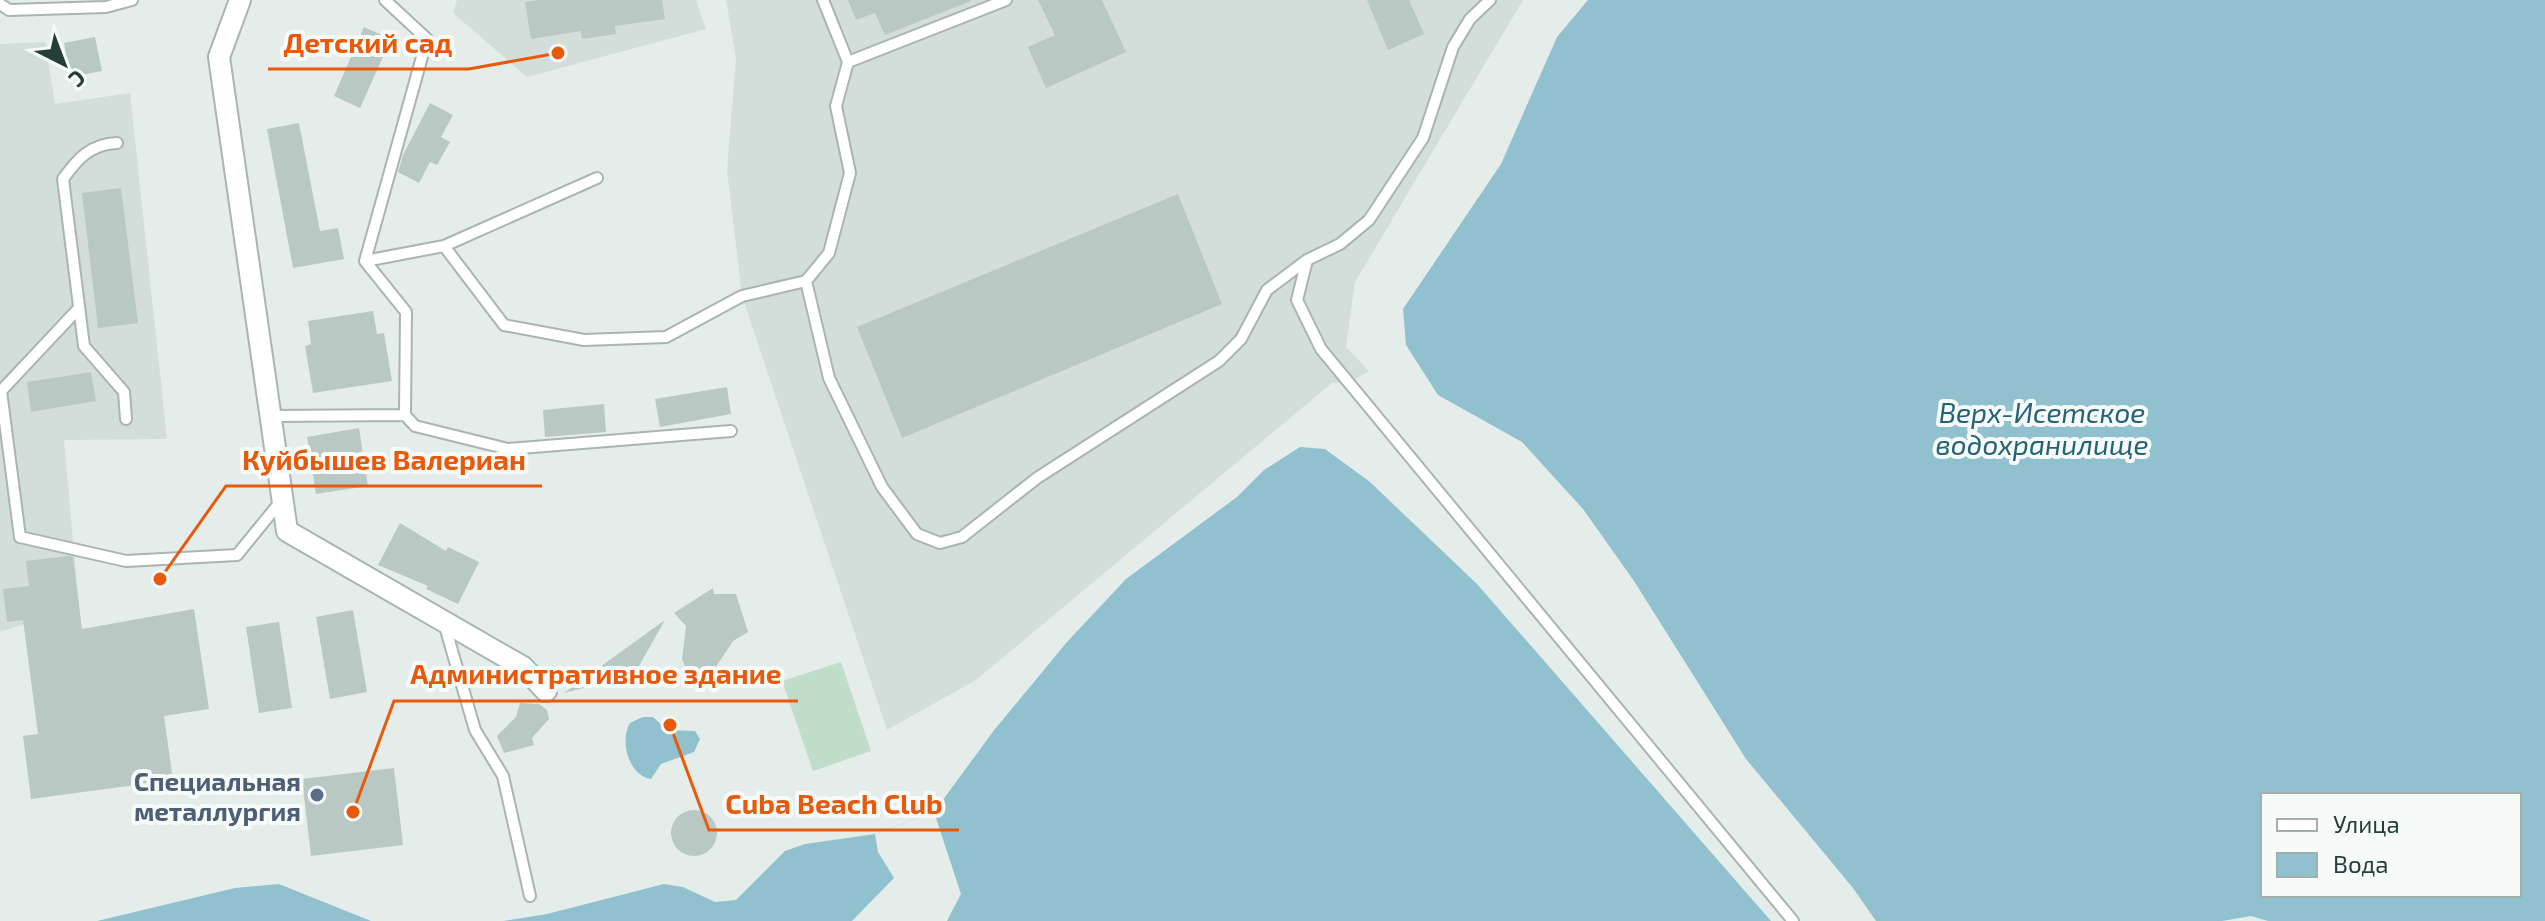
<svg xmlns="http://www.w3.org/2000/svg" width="2545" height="921" viewBox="0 0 2545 921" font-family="'Exo 2',sans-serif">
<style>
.built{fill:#d3ddd9}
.green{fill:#c0ddca}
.water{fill:#91c0ce;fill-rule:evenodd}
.pier{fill:#e5edea}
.building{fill:#bac8c3}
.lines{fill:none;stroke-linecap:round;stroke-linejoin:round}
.service-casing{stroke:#a8b5b1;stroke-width:14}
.minor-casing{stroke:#a8b5b1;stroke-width:24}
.service{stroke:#fff;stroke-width:10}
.minor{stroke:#fff;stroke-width:20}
.service-dot{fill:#5c6f8a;stroke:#f6faf8;stroke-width:3}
.labels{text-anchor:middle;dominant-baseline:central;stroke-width:8;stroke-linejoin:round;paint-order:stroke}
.service-label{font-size:26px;font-weight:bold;fill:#4e5e75;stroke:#f6faf8;text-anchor:end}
.water-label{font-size:28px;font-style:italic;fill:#236277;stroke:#f6faf8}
.leader{fill:none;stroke:#e8590c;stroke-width:3}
.callout-dot{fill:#e8590c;stroke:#f6faf8;stroke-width:3}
.callout-label{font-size:28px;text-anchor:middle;font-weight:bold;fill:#e8590c;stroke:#f6faf8;stroke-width:8;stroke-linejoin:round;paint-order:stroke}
</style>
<rect width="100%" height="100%" fill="#e5edea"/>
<path class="built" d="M457 0H696L706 29 527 77 453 13Z
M726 0H1523L1355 282 1346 347 1369 371 1351 382 1332 383 976 680 887 730 742 296 727 170 736 58Z
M45 42 55 104 130 93 167 439 64 440 79 606 0 632V44Z"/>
<path class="green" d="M841 662 871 751 813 771 782 681Z"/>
<path class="water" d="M1588 0H2545V921H2268L2251 916 2222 921H1876L1853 888 1746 759 1634 581 1583 509 1522 442 1438 395 1406 345 1403 309 1501 164 1557 37ZM2263 795H2519V895H2263Z
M1300 447 1325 449 1370 482 1477 584 1771 921H503L547 914 664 884 683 887 715 902 736 900 785 851 805 844 875 834 934 812 995 729 1067 642 1126 579 1237 497 1264 470Z
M643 717H653L667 730 695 731 700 739 694 752 661 764 651 779C629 776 619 741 630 723Z
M279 884 371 921H97L235 888Z"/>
<path class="pier" d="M934 812 961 894 947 921H852L894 878 878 852 875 834Z"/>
<path class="building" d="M537 0H662L665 19 615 26 616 34 582 39 581 31 531 39 525 2Z
M848 0H971V1L885 35 875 13 856 20Z
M1038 0H1102L1126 52 1046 88 1028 47 1055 35Z
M1367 0H1409L1424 34 1388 50Z
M364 27 391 39 360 108 334 96Z
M95 37 102 71 70 77 64 43Z
M430 103 453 115 441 137 450 142 437 165 430 162 419 183 398 172 403 155Z
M299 123 320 231 338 228 344 259 293 268 267 129Z
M121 188 138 323 98 328 82 193Z
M1178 194 1222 304 902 438 857 327Z
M373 311 377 334 384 333 392 381 313 393 305 346 311 344 308 321Z
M91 372 96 401 31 412 27 382Z
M727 387 731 414 660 427 655 399Z
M604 404 606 432 545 437 543 410Z
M359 428 368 486 316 494 307 437Z
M400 523 446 551 448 547 479 562 458 604 426 589 428 586 378 565Z
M69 556 73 557 82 629 194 609 209 709 164 716 173 780 31 799 23 736 38 734 23 620 7 622 3 589 29 586 26 561Z
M713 588 714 594H736L748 632 733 641 704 685 693 687 682 659 686 626 674 613Z
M353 610 367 692 330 699 316 617Z
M665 620 639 666 615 674 603 683 564 693Z
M279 622 292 708 259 713 246 627Z
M520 703 539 704 547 710 549 719 532 738 534 745 504 753 497 736 516 717Z
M394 768 403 845 311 856 302 779Z
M671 833a23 23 0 1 1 46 0a23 23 0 1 1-46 0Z"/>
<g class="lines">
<defs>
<path id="service" d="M823 0 848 62 1006 0
M0 4 9 10 106 7 132 0
M848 62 836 106 850 173 829 253 806 281 829 378 882 487 917 534 940 543 962 537 1037 478 1219 361 1241 339 1267 290 1307 260 1340 244 1369 220 1423 138 1453 47 1470 19 1490 0
M117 143C91 144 78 158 63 179L84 346 124 392 126 419
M444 246 597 178
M1307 260 1297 300 1321 349 1793 921
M365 261 444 246 504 325 584 340 666 337 742 296 806 281
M79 308 1 391 20 537 126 561 237 555 281 501
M405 415 415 426 508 449 731 431
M270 416 405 415 406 312 365 261 427 39 385 0
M444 623 475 730 503 776 530 896"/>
<path id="minor" d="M240 0 219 57 287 531 523 667 546 691"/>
</defs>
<use href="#service" class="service-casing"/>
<use href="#minor" class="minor-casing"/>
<use href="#service" class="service"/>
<use href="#minor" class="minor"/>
</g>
<circle class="service-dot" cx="317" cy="795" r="8"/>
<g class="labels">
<g class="service-label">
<text x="301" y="780">Специальная<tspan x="301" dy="30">металлургия</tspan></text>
</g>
<g class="water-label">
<text x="2042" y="412">Верх-Исетское<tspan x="2042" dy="32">водохранилище</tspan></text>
</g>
</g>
<path class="leader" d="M558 53L469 69H268M160 579L226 486H542M353 812L394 701H798M670 725L709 830H959"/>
<g class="callout-dot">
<circle cx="558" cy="53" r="8"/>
<circle cx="160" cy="579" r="8"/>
<circle cx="353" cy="812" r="8"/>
<circle cx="670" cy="725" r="8"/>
</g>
<g class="callout-label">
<text x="368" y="53">Детский сад</text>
<text x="384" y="470">Куйбышев Валериан</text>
<text x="596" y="684">Административное здание</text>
<text x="834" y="814">Cuba Beach Club</text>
</g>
<rect x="2261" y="793" width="260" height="104" fill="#f6faf8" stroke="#a2afac" stroke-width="2"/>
<rect x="2277" y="819" width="40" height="12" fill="#ffffff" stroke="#a2afac" stroke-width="2"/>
<text x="2333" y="833" font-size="24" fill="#253e39">Улица</text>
<rect x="2277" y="853" width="40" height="24" fill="#91c0ce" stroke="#a2afac" stroke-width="2"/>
<text x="2333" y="873" font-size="24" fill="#253e39">Вода</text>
<g transform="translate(64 64) rotate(138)" stroke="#f6faf8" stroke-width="6" paint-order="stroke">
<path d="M0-6L14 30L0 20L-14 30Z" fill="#253e39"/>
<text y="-12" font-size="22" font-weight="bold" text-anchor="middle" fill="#253e39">С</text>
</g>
</svg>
